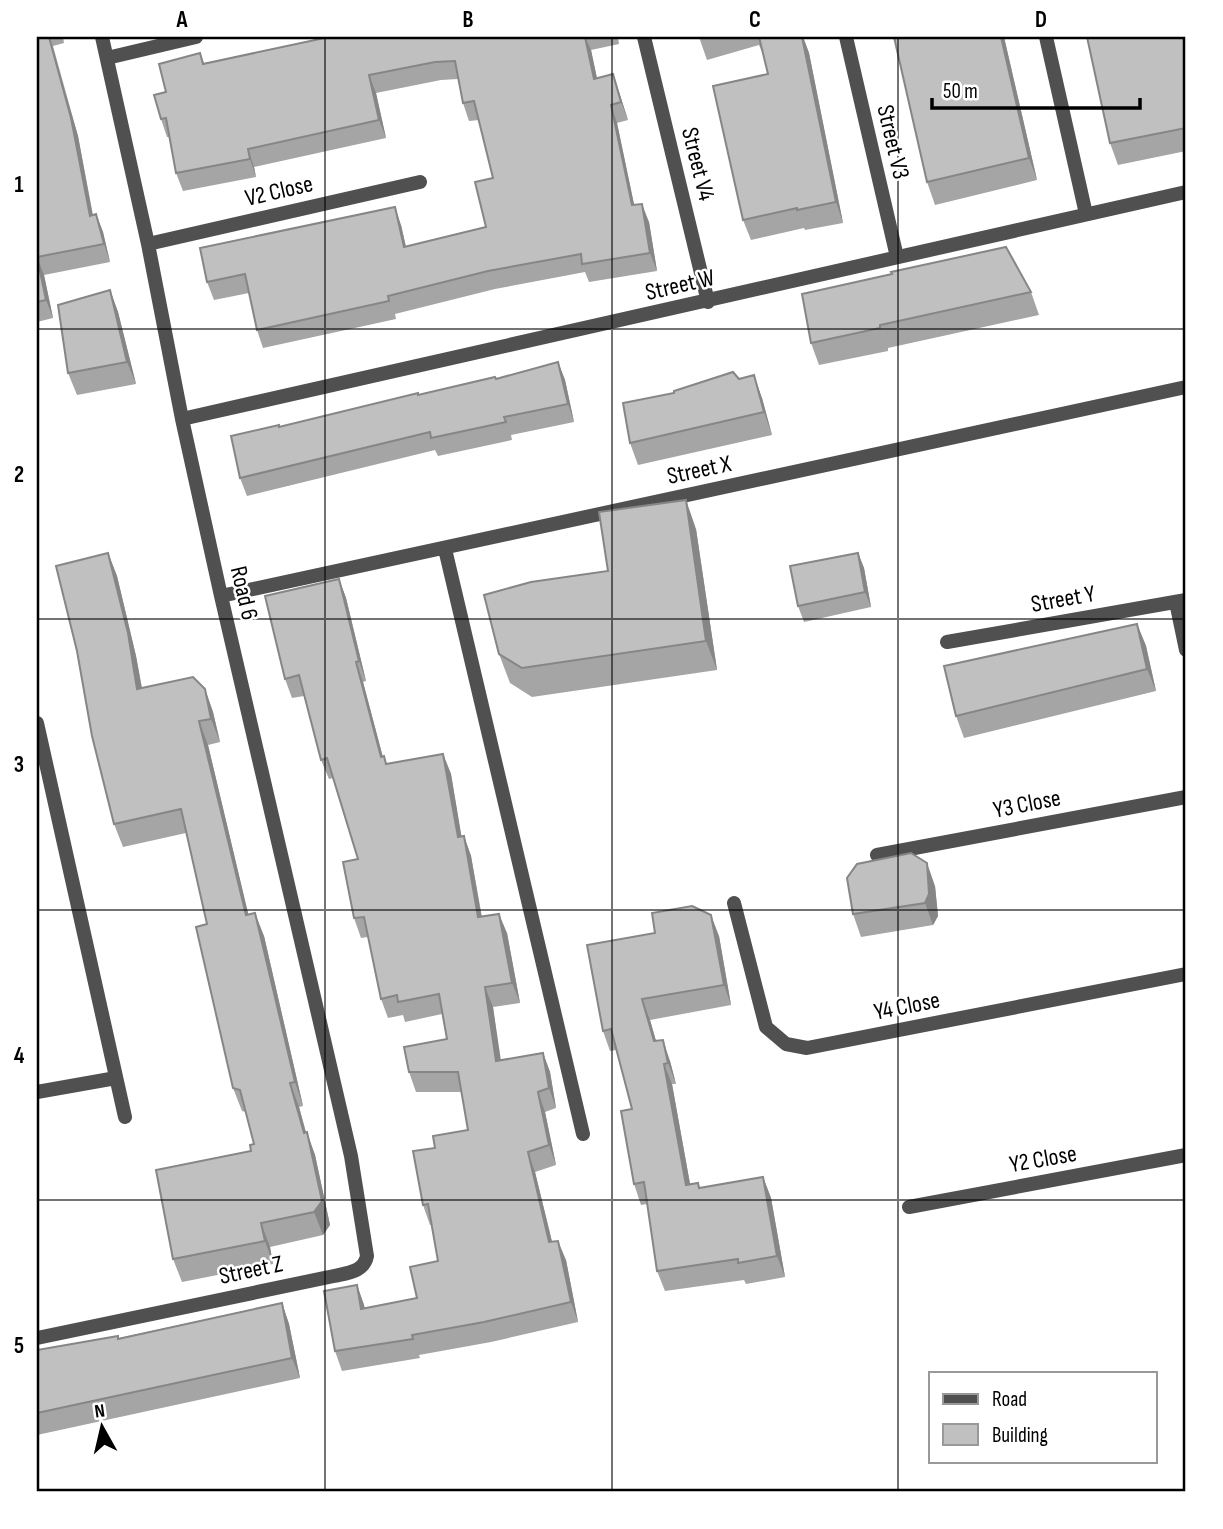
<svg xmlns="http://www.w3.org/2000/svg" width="1223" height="1529" viewBox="0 0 1223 1529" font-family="'Sofia Sans Condensed',sans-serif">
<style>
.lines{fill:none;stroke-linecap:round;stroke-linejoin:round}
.street{stroke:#505050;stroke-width:14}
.wall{fill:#a5a5a5}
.shaded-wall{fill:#868686}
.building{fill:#c0c0c0;stroke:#868686;stroke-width:2}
.grid{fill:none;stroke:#000;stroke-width:2;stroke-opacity:0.55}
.labels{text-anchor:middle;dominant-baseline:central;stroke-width:5;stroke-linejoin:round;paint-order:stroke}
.street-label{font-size:24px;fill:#000;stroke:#fff}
.neatline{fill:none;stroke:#000;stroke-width:2.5}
.grid-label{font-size:23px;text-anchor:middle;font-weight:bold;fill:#000}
</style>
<rect width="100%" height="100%" fill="#fff"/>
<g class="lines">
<path class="street" d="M644 37 708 302
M846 37 897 257
M1046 37 1086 214
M107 58 196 37
M148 244 420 182
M182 419 1186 192
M445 549 583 1134
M221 596 1186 387
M1176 602 1186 650
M947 642 1186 600
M37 723 125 1117
M877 855 1186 797
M734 903 766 1027 786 1044 807 1048 1186 974
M37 1092 116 1078
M909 1207 1186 1155
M37 1338 334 1276C347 1273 364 1272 367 1256L351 1156 221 596 182 419 148 244 102 37"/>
</g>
<path class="wall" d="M37 37H63L64 43 53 46 78 136 93 215 96 214 103 232 110 262 44 275 53 318 37 322Z
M329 37H618L619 44 591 50 597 79 619 92 628 120 617 123 634 205 649 222 657 271 589 282 585 272 495 289 395 314 396 319 263 348 257 330 249 293 214 300 207 282 401 225 406 247 486 227 493 178 479 120 469 121 463 103 458 79 441 80 376 93 386 138 254 167 256 177 183 191 176 173 169 137H167L161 119 200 53 204 63Z
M699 37H803L809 53 843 223 805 230 804 228 751 240 743 220 768 74 763 54 759 45 707 60Z
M894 37H1004L1037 180 935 205 927 182Z
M1186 37V151L1118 165 1110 143Z
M110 290 118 312 136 384 77 395 68 373Z
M1031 292 1039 315 888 348V351L819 365 811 343 802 294Z
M558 362 565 380 574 422 511 435 512 440 438 456 435 450 247 496 240 478 280 427 418 395 496 379Z
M739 379 762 398 772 435 638 465 630 443Z
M696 529 717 670 532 697 510 683 499 654 608 571Z
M108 553 117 576 136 656 142 688 205 689 213 712 220 742 208 745 248 914 264 936 303 1106 299 1107 306 1132 315 1155 330 1225 323 1235 270 1247 273 1264 182 1282 173 1259 251 1151 254 1144 246 1112 242 1111 233 1088 207 924 186 833 123 847 114 824 77 651Z
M858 553 864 568 871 607 804 622 798 606Z
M339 579 346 598 366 681 363 682 383 757 387 764 443 754 451 774 461 836H464L471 856 482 917 507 933 520 1003 493 1007 500 1061 543 1053 550 1072 556 1108 545 1112 556 1165 535 1172 552 1242 566 1260 578 1322 491 1342 419 1355 420 1358 342 1371 335 1351 357 1285 365 1308 417 1298 438 1261 432 1225H430L423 1205 435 1148 468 1130 461 1092H416L409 1072 447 1039 442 1014 405 1022 403 1015 388 1018 381 999 368 937 361 938 354 918 358 859 333 778 329 779 321 760 304 696 292 698 285 679Z
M1137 624 1146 646 1156 691 964 738 956 716Z
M935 886 938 916 933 925 861 937 853 914Z
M655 933 719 936 731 1005 650 1020 656 1041 670 1061 676 1084H672L690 1184 698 1183 700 1188 763 1177 771 1198 785 1277 746 1284 744 1280 665 1291 657 1271 647 1204 641 1205 634 1184 632 1109 616 1050 610 1051 603 1031Z
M282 1303 289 1324 300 1378 37 1435V1359L119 1338Z"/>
<path class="shaded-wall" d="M49 37 78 136 96 234 90 216Z
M585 37 591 50 601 97 594 79Z
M800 37H803L809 53 843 223 836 202Z
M1001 37H1004L1037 180 1029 158Z
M613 74 619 92 628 120 621 102Z
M369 75 376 93 386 138 379 120Z
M611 105 617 123 638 223 632 205Z
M248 149 254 167 256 177 250 159Z
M642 204 649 222 657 271 650 253Z
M395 207 401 225 410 265 404 247Z
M96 214 103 232 110 262 104 244Z
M37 257 44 275 53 318 46 300Z
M110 290 118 312 136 384 127 362Z
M558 362 565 380 574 422 568 404Z
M754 375 762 398 772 435 764 412Z
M686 500 696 529 717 670 706 641Z
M108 553 117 576 136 656 146 712 137 689Z
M858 553 864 568 871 607 865 592Z
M339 579 346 598 366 681 359 661Z
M1137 624 1146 646 1156 691 1147 669Z
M356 662 363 682 388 777 381 757Z
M205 689 213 712 220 742 211 719Z
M199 721 208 745 254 938 246 915Z
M443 754 451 774 465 857 458 837Z
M464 836 471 856 485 937 478 917Z
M927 863 935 886 938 916 933 925 925 903Z
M255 913 264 936 303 1106 295 1082Z
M499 914 507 933 520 1003 512 983Z
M711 915 719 936 731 1005 724 985Z
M485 987 493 1007 504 1081 496 1061Z
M642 999 650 1020 662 1062 654 1041Z
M663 1040 670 1061 676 1084 668 1063Z
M543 1053 550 1072 556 1108 549 1088Z
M664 1064 672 1084 694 1206 686 1185Z
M290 1083 299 1107 312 1156 304 1133Z
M538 1092 545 1112 556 1165 549 1145Z
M307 1132 315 1155 330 1225 323 1235 314 1212Z
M528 1152 535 1172 557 1262 549 1242Z
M763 1177 771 1198 785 1277 777 1256Z
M261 1223 270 1247 273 1264 265 1241Z
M558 1241 566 1260 578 1322 571 1302Z
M357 1285 364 1305 368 1329 361 1309Z
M282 1303 289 1324 300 1378 292 1358Z"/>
<path class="building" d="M37 37H49L71 118 90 216 96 214 104 244 37 257 46 300 37 302Z
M329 37H585L594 79 613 74 621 102 611 105 632 205 642 204 650 253 582 264 581 254 488 271 388 296 389 301 257 330 245 274 207 282 200 248 395 207 404 247 486 227 475 182 493 178 474 101 463 103 455 61 435 62 369 75 379 120 248 149 250 159 176 173 166 118 161 119 154 95 166 92 159 64 200 53 203 64Z
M759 37H802L836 202 797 210V208L743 220 713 86 768 74Z
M894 37H1001L1029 158 927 182Z
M1087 37H1186V128L1110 143Z
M1006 247 1031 292 880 325V328L811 343 802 294 892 274 891 272Z
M110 290 127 362 68 373 58 305Z
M558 362 568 404 504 417 506 422 431 438 430 432 240 478 231 436 279 425V427L418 393V395L495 377 496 379Z
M733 372 739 379 754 375 764 412 630 443 623 403 674 393V391Z
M686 500 706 641 522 668 499 654 484 595 531 582 608 571 599 512Z
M108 553 128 633 137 689 193 677 205 689 211 719 199 721 246 915 255 913 295 1082 290 1083 304 1133 307 1132 322 1201 314 1212 261 1223 265 1241 173 1259 156 1170 251 1151 250 1145 254 1144 240 1090 233 1088 196 927 207 924 181 809 114 824 92 736 77 651 56 566Z
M858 553 865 592 798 606 790 566Z
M339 579 359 661 356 662 381 757 384 756 386 764 443 754 458 837 464 836 478 917 499 914 512 983 485 987 496 1061 543 1053 549 1088 538 1092 549 1145 528 1152 549 1242 558 1241 571 1302 484 1322 412 1335 413 1339 335 1351 324 1291 357 1285 361 1309 417 1298 410 1267 438 1261 428 1204 423 1205 413 1151 435 1148 433 1136 468 1130 458 1072H409L404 1047 447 1039 439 994 398 1002 397 995 381 999 364 917 354 918 343 862 358 859 327 758 321 760 299 675 285 679 265 596Z
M1137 624 1147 669 956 716 944 666Z
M911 853 927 863 929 894 925 903 853 914 847 878 857 864Z
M692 906 711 915 724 985 642 999 654 1041 663 1040 668 1063 664 1064 686 1185 698 1183 699 1188 763 1177 777 1256 738 1263V1259L657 1271 644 1182 634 1184 621 1111 632 1109 611 1029 603 1031 587 945 655 933 652 913Z
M282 1303 292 1358 37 1413V1359H38L37 1350 118 1336V1339Z"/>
<path class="grid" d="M325 37V1492M612 37V1492M898 37V1492M37 329H1186M37 619H1186M37 910H1186M37 1200H1186"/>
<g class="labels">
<g class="street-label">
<text transform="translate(893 142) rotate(77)">Street V3</text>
<text transform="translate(698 164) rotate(76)">Street V4</text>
<text transform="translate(279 191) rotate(-13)">V2 Close</text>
<text transform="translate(680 285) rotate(-13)">Street W</text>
<text transform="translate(699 470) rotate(-12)">Street X</text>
<text transform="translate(244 593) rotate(77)">Road 6</text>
<text transform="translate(1063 599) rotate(-10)">Street Y</text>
<text transform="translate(1027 804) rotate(-11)">Y3 Close</text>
<text transform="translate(907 1006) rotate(-11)">Y4 Close</text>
<text transform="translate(1043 1159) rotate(-10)">Y2 Close</text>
<text transform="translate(251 1270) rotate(-12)">Street Z</text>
</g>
</g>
<rect width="1223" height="1529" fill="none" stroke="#ffffff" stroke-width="77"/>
<rect x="929" y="1372" width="228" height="91" fill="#ffffff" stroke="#999999" stroke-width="2"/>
<rect x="943" y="1394" width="35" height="10" fill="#505050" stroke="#999999" stroke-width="2"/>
<text x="992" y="1406" font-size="21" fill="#000000">Road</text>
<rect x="943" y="1424" width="35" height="21" fill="#c0c0c0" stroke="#999999" stroke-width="2"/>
<text x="992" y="1442" font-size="21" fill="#000000">Building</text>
<g transform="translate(102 1427) rotate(352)" stroke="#ffffff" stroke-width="5" paint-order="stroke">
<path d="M0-5L12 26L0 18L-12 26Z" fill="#000000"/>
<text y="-10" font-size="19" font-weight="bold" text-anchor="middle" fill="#000000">N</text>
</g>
<path d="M932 98v10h208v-10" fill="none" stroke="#000000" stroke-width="3.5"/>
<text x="943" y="98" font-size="21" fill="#000000" stroke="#ffffff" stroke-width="5" paint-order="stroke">50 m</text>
<rect x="38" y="38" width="1146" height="1452" class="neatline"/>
<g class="grid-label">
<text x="182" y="27">A</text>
<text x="468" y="27">B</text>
<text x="755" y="27">C</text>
<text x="1041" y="27">D</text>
<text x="19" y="192">1</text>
<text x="19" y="482">2</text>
<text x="19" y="772">3</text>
<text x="19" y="1063">4</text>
<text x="19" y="1353">5</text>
</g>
</svg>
